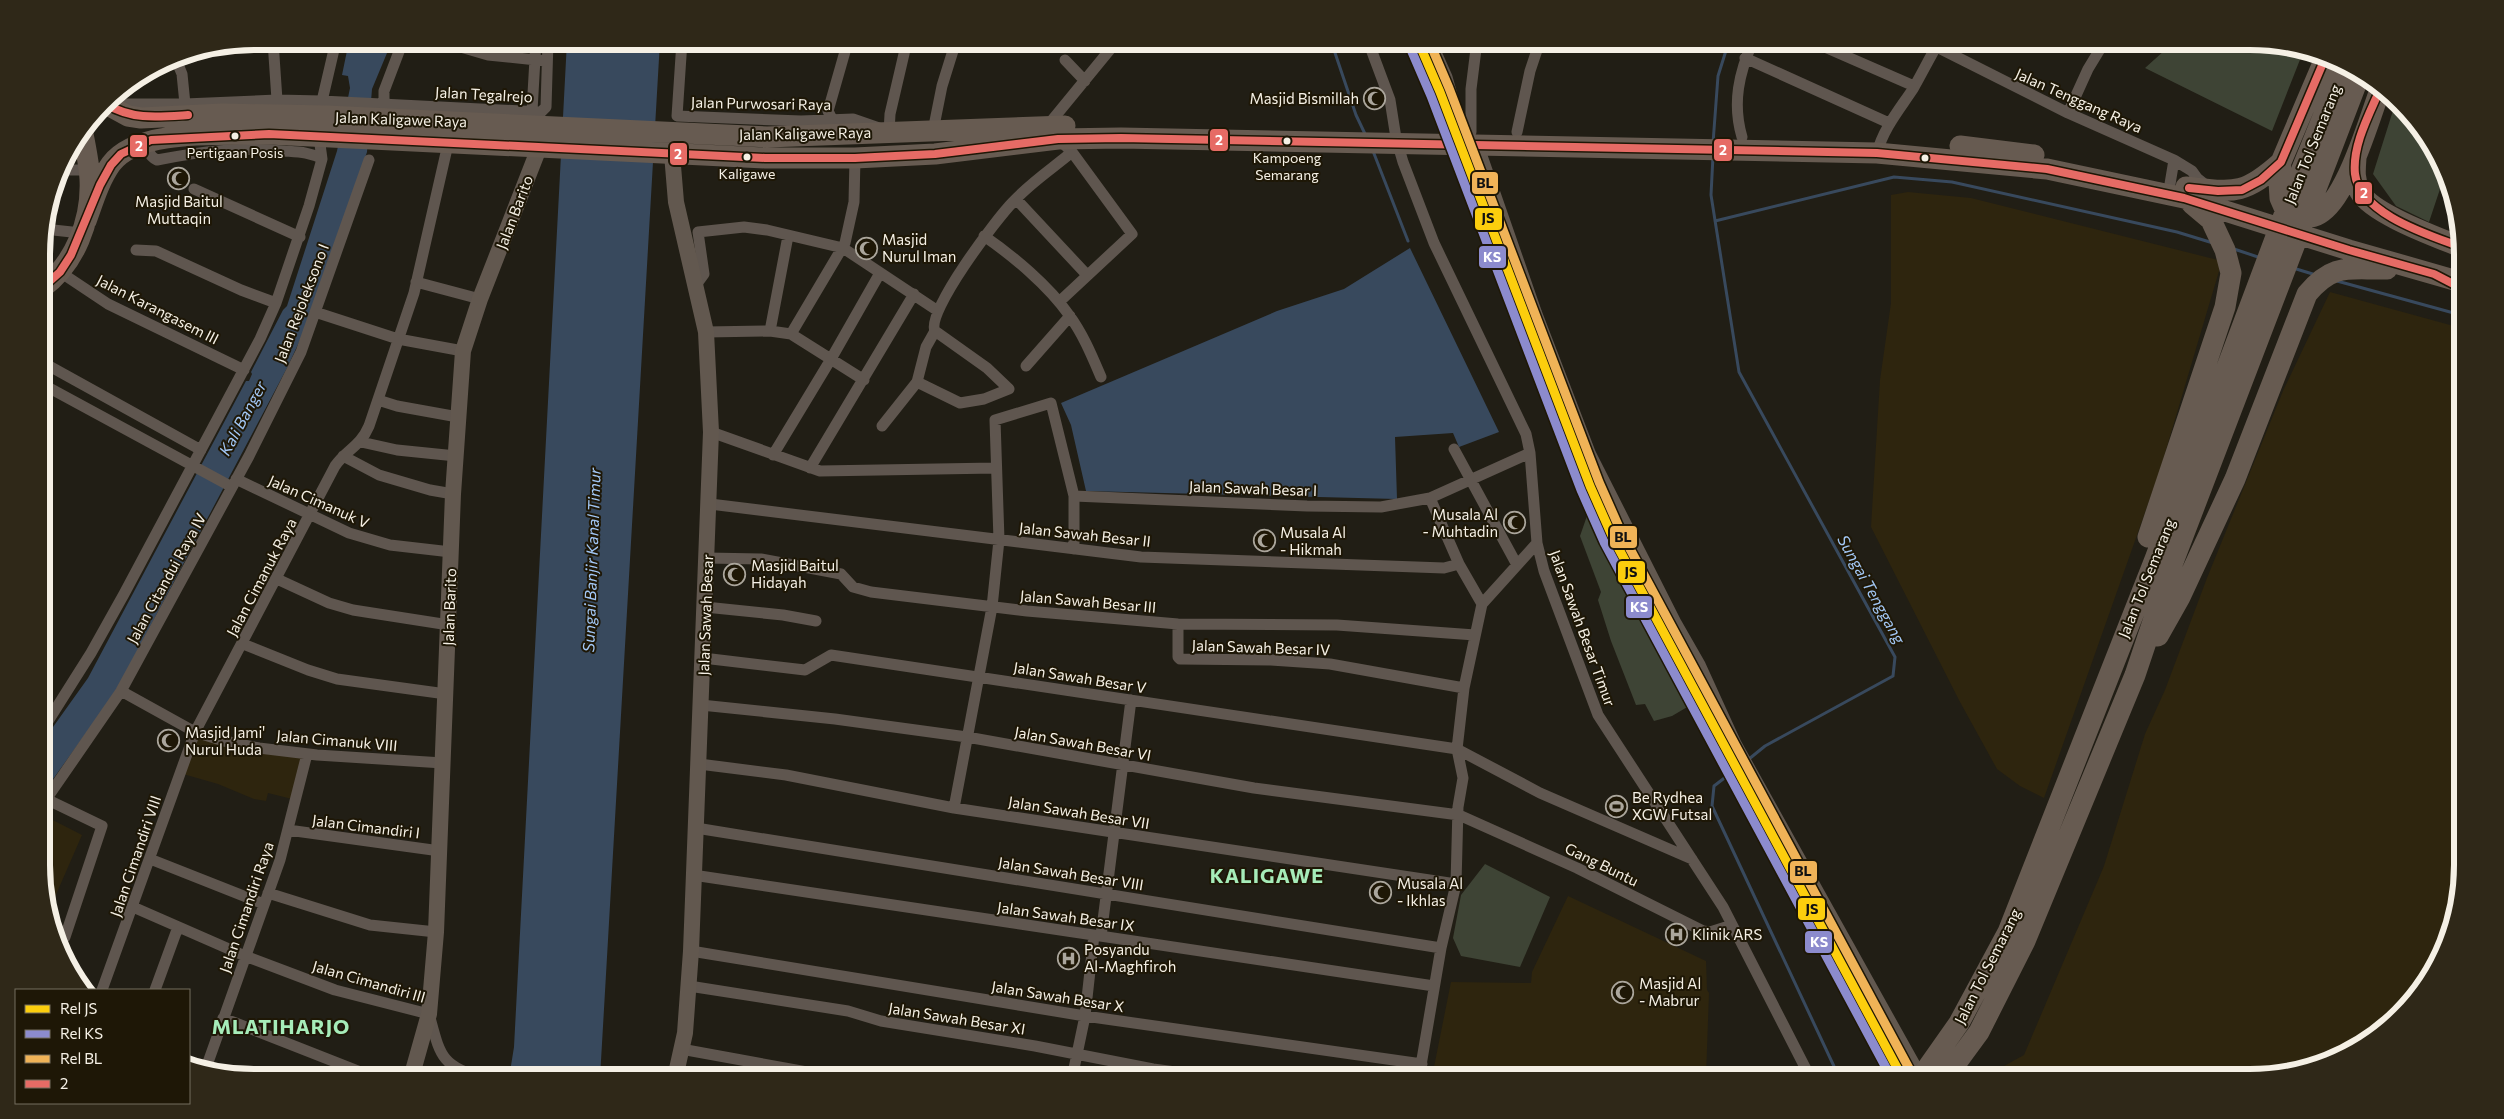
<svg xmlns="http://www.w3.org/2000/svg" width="2504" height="1119" viewBox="0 0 2504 1119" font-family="Commissioner,sans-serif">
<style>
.built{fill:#2e250e}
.green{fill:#3e4435}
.water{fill:#38495d}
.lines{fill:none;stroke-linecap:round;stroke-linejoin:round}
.stream{stroke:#38495d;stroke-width:3}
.street{stroke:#5f564f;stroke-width:11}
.secondary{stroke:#62584f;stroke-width:16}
.highway{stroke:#675b51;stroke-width:21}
.bus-1-casing{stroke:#1e1706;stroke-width:11}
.bus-1{stroke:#e66b65;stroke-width:8}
.rail-1-casing{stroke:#1e1706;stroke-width:12}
.rail-2-casing{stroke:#1e1706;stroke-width:12}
.rail-3-casing{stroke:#1e1706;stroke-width:12}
.rail-1{stroke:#fcce0d;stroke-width:9}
.rail-2{stroke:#8c8bcd;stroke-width:9}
.rail-3{stroke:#f0b357;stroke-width:9}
.bus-dot{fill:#f5f0e5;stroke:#1e1706;stroke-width:2}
.labels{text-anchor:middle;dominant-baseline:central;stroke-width:4;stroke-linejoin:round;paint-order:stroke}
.bus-label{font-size:14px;fill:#f5f0e5;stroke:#1e1706}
.street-label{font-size:15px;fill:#f5f0e5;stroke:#1e1706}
.poi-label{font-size:15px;fill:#f5f0e5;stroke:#1e1706;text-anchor:start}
.water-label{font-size:16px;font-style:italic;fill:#a2c7f5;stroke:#1e1706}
.district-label{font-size:20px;font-weight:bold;letter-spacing:1px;fill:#a6ecb9;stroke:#1e1706}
.rim{fill:none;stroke:#f5f0e5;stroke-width:6}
.line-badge{stroke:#1e1706;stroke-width:2}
.badge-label{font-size:14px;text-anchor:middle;font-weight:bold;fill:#fff}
.pale-badge-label{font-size:14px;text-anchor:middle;font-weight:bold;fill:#111}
</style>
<rect width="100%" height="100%" fill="#211e15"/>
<path class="built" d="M1908 192 1971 198 2222 261 2160 470 2044 798 2020 786 1997 769 1960 702 1871 527 1880 380 1891 303V195Z
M2330 292 2461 328 2463 865 2447 946 2419 994 2379 1034 2319 1066 2264 1077H1984L2024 1055 2104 866 2145 734 2165 690 2207 578 2283 391Z
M195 736 302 757 292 799 268 793 266 801 254 799 218 784 183 774Z
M43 815 82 835 48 913 43 893Z
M1568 896 1706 961 1707 990 1709 993 1706 1077H1432L1451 982 1531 983 1532 972Z"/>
<path class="green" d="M2175 41H2250L2303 52 2272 131 2145 68Z
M2396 101 2419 125 2446 171 2429 222 2396 206 2373 174Z
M1588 513 1596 525 1689 706 1672 716 1654 721 1645 704 1636 705 1611 641 1598 600 1601 592 1580 536Z
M1485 864 1550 897 1520 967 1461 956 1453 938 1461 895Z"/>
<path class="water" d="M349 41H392L372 89 367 152 316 306 287 368 115 693 43 793V741L88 678 246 381H249L252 374 251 372 283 310 287 306 337 151 350 88 348 76 342 75Z
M567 41H660L600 1078H509L514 1047Z
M1410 248 1499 432 1459 447 1453 433 1395 437 1397 499 1086 491 1071 425 1061 403 1277 311 1344 289Z"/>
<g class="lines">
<path class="stream" d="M1331 41 1356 115 1366 136
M1713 143 1718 76 1729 41
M1373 151 1408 241
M1713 156 1711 195 1739 372 1895 657 1893 676 1765 746 1749 759
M1715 221 1894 177 1952 182 2177 232 2213 243
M2234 249 2261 258
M2293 268 2316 275
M2337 281 2461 315
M1740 766 1714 786 1712 806 1839 1077"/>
<path class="street" d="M273 41 277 100
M440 41 488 55 546 61
M682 41 677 116 801 121 853 119 879 128
M1368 41 1390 100 1396 138 1403 162 1434 243 1526 434 1530 453 1537 543 1544 571 1598 715 1723 907 1810 1077
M1431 41 1447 77 1462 131
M1811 41 1914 86
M1925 41 2068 113 2174 160 2170 184
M1745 58 1889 123
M1065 60 1085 81
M322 101 336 41
M116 102 126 104H185L182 74 175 57
M384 103V91L403 41
M532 111 536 41
M2068 113 2088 69 2105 41
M186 115 185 104 277 100 322 101 541 112 546 107 548 41
M832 119 828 111 848 41
M933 131 942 86 956 41
M1471 132V89L1477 41
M1517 132 1530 71 1540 41
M889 133 890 114 907 41
M1742 137C1732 103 1739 73 1753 41
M151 140C149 150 147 155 157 160 204 151 237 147 284 151 297 152 310 152 322 159
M1877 153C1883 129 1899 110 1913 89 1921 75 1928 61 1936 47
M2174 160 2192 171 2197 178 2207 186
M60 170H89
M194 189 300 237
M1016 199 1087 275
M44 229 81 233
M984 236C1013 256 1049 286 1069 315 1083 334 1092 356 1101 377
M136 250 156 251 241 290 276 303
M60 272 108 304 244 370
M416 282 480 299
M696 285 704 274 698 232 744 227 767 230 843 248 938 311
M1059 302 1132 234 1072 152
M315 312 398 339 463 351
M770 331 788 236
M706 332 770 331 791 334 864 380
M791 334 845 243 854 202 855 158
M42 362 201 450
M1026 366 1070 316
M917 382 960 403 984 399 1009 389 987 368 935 331C925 313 997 218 1013 202 1030 183 1053 168 1072 152 1063 143 1051 134 1053 119L1117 41
M42 384 232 487
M378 400 397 406 458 417
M882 426 917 382 926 347 935 331
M711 432 820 471 995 468
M361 442 397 450 456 456
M1454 449 1517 565
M773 455 831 359 880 273
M343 456 379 475 430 490 453 494
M810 468 914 294
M236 479 349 533 390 545 451 552
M1074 496 1307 506 1381 507 1430 498 1530 453
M1430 498 1459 564 1482 604
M710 504 1141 557 1444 568 1459 564
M707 558 761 559 841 574 853 587 871 592 1027 611 1178 624 1337 625 1475 635
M277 579 329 603 353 610 449 625
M705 607 783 615 816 621
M1178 624V657L1180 659 1271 660 1330 664 1464 688
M243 644 308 670 337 679 446 694
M703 658 805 670 831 655 1457 749 1540 793 1692 859
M121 691 195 732 224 741 259 748 317 755 443 763
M701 705 835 719 967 737 1254 788 1459 815 1577 868 1703 931 1710 932 1732 925
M43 729 91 653 124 594 260 339 276 303 309 206 322 159 319 137
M699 764 786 775 954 808 1456 884
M46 799 102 826 65 937 60 940 55 939
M43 804 121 691 249 456 301 352 369 160
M954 808 992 607 999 540 995 420 1051 403 1074 496V549
M696 828 1441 948
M288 830 440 851
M150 859 264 904
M693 875 1434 986
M268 893 370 925 436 932
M133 907 245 956 335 990 429 1014C440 1054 440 1067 484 1078
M1101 936 1131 700
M691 951 1085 1016 1422 1064
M689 986 848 1011 881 1021 1035 1046 1153 1069 1220 1078
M102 990 195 732 335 466C347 449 360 447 369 426L414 293 448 144
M155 990 178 927
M223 1018 376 1078
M681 1049 840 1078
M206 1068 280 860 307 754
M1419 1077 1441 948 1456 884 1458 807 1463 778 1457 749 1464 688 1482 604 1537 543
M436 1078 453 1072 461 1073
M1072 1078 1085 1016 1094 935"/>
<path class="secondary" d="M1476 146 1534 313 1588 454 1674 624 1698 666 1734 745 1919 1077
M672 154 676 202 706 332 711 432 691 951 685 1033 675 1078
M411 1078 429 1014 436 932 453 494 463 351 480 299 539 148"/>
<path class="highway" d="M106 104 128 116 141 118 222 114 327 116 767 137 1065 126
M1960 146 2034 155
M2356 158C2355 170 2354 180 2360 192 2372 214 2437 237 2461 247
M2186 187C2234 192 2243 196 2281 162
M2287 214 2280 198 2279 182 2281 162 2326 56
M2297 218C2307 218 2314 218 2322 212 2348 194 2370 117 2381 87
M86 221C93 202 99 181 111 164 139 127 226 136 269 134L765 158H855L935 154 1058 139 1121 138 1877 153 2047 169 2184 198 2349 250 2461 282
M42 288C75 264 92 220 90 179 89 164 86 149 83 134
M2148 537 2225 307 2231 273 2225 250 2211 220 2192 204
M2158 636 2180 597 2235 479 2307 294C2334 262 2349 270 2387 269
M1921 1077 1959 1023 2008 932 2155 559 2295 186 2344 65
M1946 1077 1979 1032 2025 941 2135 675 2173 562 2360 74"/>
<defs>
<path id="bus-1" d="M2381 87C2370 113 2352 145 2355 174 2360 214 2429 235 2461 247
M106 104C132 120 158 117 188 115
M2189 188 2218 191 2242 190 2261 180 2281 162 2326 56
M42 288 60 272 71 255 100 185 111 165 121 154 151 140 269 134 765 158H855L935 154 1058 139 1121 138 1877 153 2047 169 2184 198 2349 250 2434 274 2461 288"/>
</defs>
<use href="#bus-1" class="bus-1-casing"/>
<use href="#bus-1" class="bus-1"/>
<defs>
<path id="rail-1" d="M1418 41 1440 92 1590 486 1613 538 1902 1077"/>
<path id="rail-2" d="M1409 45 1431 96 1581 490 1604 542 1891 1077"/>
<path id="rail-3" d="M1429 41 1449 88 1599 482 1622 534 1911 1072"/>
</defs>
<use href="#rail-1" class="rail-1-casing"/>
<use href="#rail-2" class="rail-2-casing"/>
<use href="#rail-3" class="rail-3-casing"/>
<use href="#rail-1" class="rail-1"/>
<use href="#rail-2" class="rail-2"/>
<use href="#rail-3" class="rail-3"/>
</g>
<defs>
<symbol id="mosque-ring" viewBox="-11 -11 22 22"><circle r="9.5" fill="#1e1706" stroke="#aba69c" stroke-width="1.5"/><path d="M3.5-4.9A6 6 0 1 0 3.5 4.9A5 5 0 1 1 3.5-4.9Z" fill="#aba69c"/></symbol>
<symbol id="stadium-ring" viewBox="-11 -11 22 22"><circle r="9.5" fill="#1e1706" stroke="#aba69c" stroke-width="1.5"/><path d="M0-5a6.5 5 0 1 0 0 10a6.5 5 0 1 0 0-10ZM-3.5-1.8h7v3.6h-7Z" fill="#aba69c"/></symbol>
<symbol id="hospital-ring" viewBox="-11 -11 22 22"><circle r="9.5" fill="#1e1706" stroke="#aba69c" stroke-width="1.5"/><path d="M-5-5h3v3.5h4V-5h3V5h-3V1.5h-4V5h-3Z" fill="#aba69c"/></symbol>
</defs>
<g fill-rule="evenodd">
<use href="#mosque-ring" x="1362" y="86" width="25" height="25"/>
<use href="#mosque-ring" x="166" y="166" width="25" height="25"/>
<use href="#mosque-ring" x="854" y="236" width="25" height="25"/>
<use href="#mosque-ring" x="1502" y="510" width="25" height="25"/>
<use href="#mosque-ring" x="1252" y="528" width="25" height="25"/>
<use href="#mosque-ring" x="722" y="562" width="25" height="25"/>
<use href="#mosque-ring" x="156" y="728" width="25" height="25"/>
<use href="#stadium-ring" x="1604" y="794" width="25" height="25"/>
<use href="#mosque-ring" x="1368" y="880" width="25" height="25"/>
<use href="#hospital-ring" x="1664" y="922" width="25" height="25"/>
<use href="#hospital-ring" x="1056" y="946" width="25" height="25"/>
<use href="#mosque-ring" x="1610" y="980" width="25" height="25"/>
</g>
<g class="bus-dot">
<circle cx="235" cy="136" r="4.5"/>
<circle cx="1287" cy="141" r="4.5"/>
<circle cx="747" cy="157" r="4.5"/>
<circle cx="1925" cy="158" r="4.5"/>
</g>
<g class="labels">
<g class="bus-label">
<text x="235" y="152">Pertigaan Posis</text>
<text x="1287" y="157">Kampoeng<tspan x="1287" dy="17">Semarang</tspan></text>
<text x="747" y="173">Kaligawe</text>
</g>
<g class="street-label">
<text transform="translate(484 94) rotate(3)">Jalan Tegalrejo</text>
<text transform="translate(2079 100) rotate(24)">Jalan Tenggang Raya</text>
<text transform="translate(761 103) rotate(1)">Jalan Purwosari Raya</text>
<text transform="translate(401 119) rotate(2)">Jalan Kaligawe Raya</text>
<text transform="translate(805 133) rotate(-1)">Jalan Kaligawe Raya</text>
<text transform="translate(2312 144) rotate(-68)">Jalan Tol Semarang</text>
<text transform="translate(514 212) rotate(-69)">Jalan Barito</text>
<text transform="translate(301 303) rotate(-69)">Jalan Rejoleksono I</text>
<text transform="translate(158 309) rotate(27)">Jalan Karangasem III</text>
<text transform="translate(1253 488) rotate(2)">Jalan Sawah Besar I</text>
<text transform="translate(319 501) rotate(24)">Jalan Cimanuk V</text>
<text transform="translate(1085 534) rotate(6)">Jalan Sawah Besar II</text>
<text transform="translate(261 577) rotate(-62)">Jalan Cimanuk Raya</text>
<text transform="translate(166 578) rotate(-61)">Jalan Citandui Raya IV</text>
<text transform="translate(2146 578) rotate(-68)">Jalan Tol Semarang</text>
<text transform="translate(1088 601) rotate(5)">Jalan Sawah Besar III</text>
<text transform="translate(449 607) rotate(-88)">Jalan Barito</text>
<text transform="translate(705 615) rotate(-88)">Jalan Sawah Besar</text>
<text transform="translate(1583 628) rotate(70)">Jalan Sawah Besar Timur</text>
<text transform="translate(1261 647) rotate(2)">Jalan Sawah Besar IV</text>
<text transform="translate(1080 677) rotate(9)">Jalan Sawah Besar V</text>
<text transform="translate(337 740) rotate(5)">Jalan Cimanuk VIII</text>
<text transform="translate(1083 743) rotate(10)">Jalan Sawah Besar VI</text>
<text transform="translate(1079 812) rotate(9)">Jalan Sawah Besar VII</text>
<text transform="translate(366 826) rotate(7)">Jalan Cimandiri I</text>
<text transform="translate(135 856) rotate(-71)">Jalan Cimandiri VIII</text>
<text transform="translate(1602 864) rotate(26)">Gang Buntu</text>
<text transform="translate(1071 873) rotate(9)">Jalan Sawah Besar VIII</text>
<text transform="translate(246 907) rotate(-71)">Jalan Cimandiri Raya</text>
<text transform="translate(1066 916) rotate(8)">Jalan Sawah Besar IX</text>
<text transform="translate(1987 966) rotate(-63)">Jalan Tol Semarang</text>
<text transform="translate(369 981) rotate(16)">Jalan Cimandiri III</text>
<text transform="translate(1058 996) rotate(9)">Jalan Sawah Besar X</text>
<text transform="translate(957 1018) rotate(9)">Jalan Sawah Besar XI</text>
</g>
<g class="poi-label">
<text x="1359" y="98" text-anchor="end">Masjid Bismillah</text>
<text x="179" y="201" text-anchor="middle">Masjid Baitul<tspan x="179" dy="17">Muttaqin</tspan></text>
<text x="882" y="239">Masjid<tspan x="882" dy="17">Nurul Iman</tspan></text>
<text x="1498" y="514" text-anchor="end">Musala Al<tspan x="1498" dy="17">- Muhtadin</tspan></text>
<text x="1280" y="532">Musala Al<tspan x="1280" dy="17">- Hikmah</tspan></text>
<text x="751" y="565">Masjid Baitul<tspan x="751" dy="17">Hidayah</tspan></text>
<text x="185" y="732">Masjid Jami'<tspan x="185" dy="17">Nurul Huda</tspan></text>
<text x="1632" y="797">Be Rydhea<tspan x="1632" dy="17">XGW Futsal</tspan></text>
<text x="1397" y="883">Musala Al<tspan x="1397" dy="17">- Ikhlas</tspan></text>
<text x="1692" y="934">Klinik ARS</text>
<text x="1084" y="949">Posyandu<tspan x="1084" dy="17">Al-Maghfiroh</tspan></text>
<text x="1639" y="983">Masjid Al<tspan x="1639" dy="17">- Mabrur</tspan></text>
</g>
<g class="water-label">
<text transform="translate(242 418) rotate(-62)">Kali Banger</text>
<text transform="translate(591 560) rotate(-88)">Sungai Banjir Kanal Timur</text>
<text transform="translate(1872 589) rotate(61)">Sungai Tenggang</text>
</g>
<g class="district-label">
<text x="1267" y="875">KALIGAWE</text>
<text x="281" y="1026">MLATIHARJO</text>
</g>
</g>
<path d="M0 0H2504V1119H0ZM254 50H2250A204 204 0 0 1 2454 254V865A204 204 0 0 1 2250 1069H254A204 204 0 0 1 50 865V254A204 204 0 0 1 254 50Z" fill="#2f2818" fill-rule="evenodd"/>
<path class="rim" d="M254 50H2250A204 204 0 0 1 2454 254V865A204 204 0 0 1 2250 1069H254A204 204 0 0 1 50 865V254A204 204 0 0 1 254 50Z"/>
<g class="line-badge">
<rect x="1209" y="128" width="20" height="24" rx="5" fill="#e66b65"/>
<rect x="129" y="134" width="19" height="24" rx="5" fill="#e66b65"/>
<rect x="1713" y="138" width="20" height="24" rx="5" fill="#e66b65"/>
<rect x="669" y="142" width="19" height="24" rx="5" fill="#e66b65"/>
<rect x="1471" y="171" width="28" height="24" rx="5" fill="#f0b357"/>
<rect x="2354" y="181" width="19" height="24" rx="5" fill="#e66b65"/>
<rect x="1474" y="207" width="29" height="24" rx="5" fill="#fcce0d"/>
<rect x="1478" y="245" width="29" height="24" rx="5" fill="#8c8bcd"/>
<rect x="1609" y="525" width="29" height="24" rx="5" fill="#f0b357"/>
<rect x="1617" y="560" width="29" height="24" rx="5" fill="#fcce0d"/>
<rect x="1625" y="595" width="28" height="24" rx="5" fill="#8c8bcd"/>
<rect x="1789" y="860" width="29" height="24" rx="5" fill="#f0b357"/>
<rect x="1797" y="897" width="29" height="24" rx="5" fill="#fcce0d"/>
<rect x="1804" y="930" width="29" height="24" rx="5" fill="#8c8bcd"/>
</g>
<g class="badge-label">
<text x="1219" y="145">2</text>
<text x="139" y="151">2</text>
<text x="1723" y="155">2</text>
<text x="678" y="159">2</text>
<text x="2364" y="198">2</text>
<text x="1492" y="262">KS</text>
<text x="1639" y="612">KS</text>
<text x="1819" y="947">KS</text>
</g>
<g class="pale-badge-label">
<text x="1485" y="188">BL</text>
<text x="1488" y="223">JS</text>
<text x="1623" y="542">BL</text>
<text x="1631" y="577">JS</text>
<text x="1803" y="876">BL</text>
<text x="1812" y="914">JS</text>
</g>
<rect x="15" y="989" width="175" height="115" fill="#1e1706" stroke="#746e5f"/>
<rect x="25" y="1005" width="25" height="8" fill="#fcce0d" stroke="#746e5f"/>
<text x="60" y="1014" font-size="15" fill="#f5f0e5">Rel JS</text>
<rect x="25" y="1030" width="25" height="8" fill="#8c8bcd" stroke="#746e5f"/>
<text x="60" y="1039" font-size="15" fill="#f5f0e5">Rel KS</text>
<rect x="25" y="1055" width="25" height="8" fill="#f0b357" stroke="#746e5f"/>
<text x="60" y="1064" font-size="15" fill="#f5f0e5">Rel BL</text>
<rect x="25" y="1080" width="25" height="8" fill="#e66b65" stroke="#746e5f"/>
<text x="60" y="1089" font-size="15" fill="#f5f0e5">2</text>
</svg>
